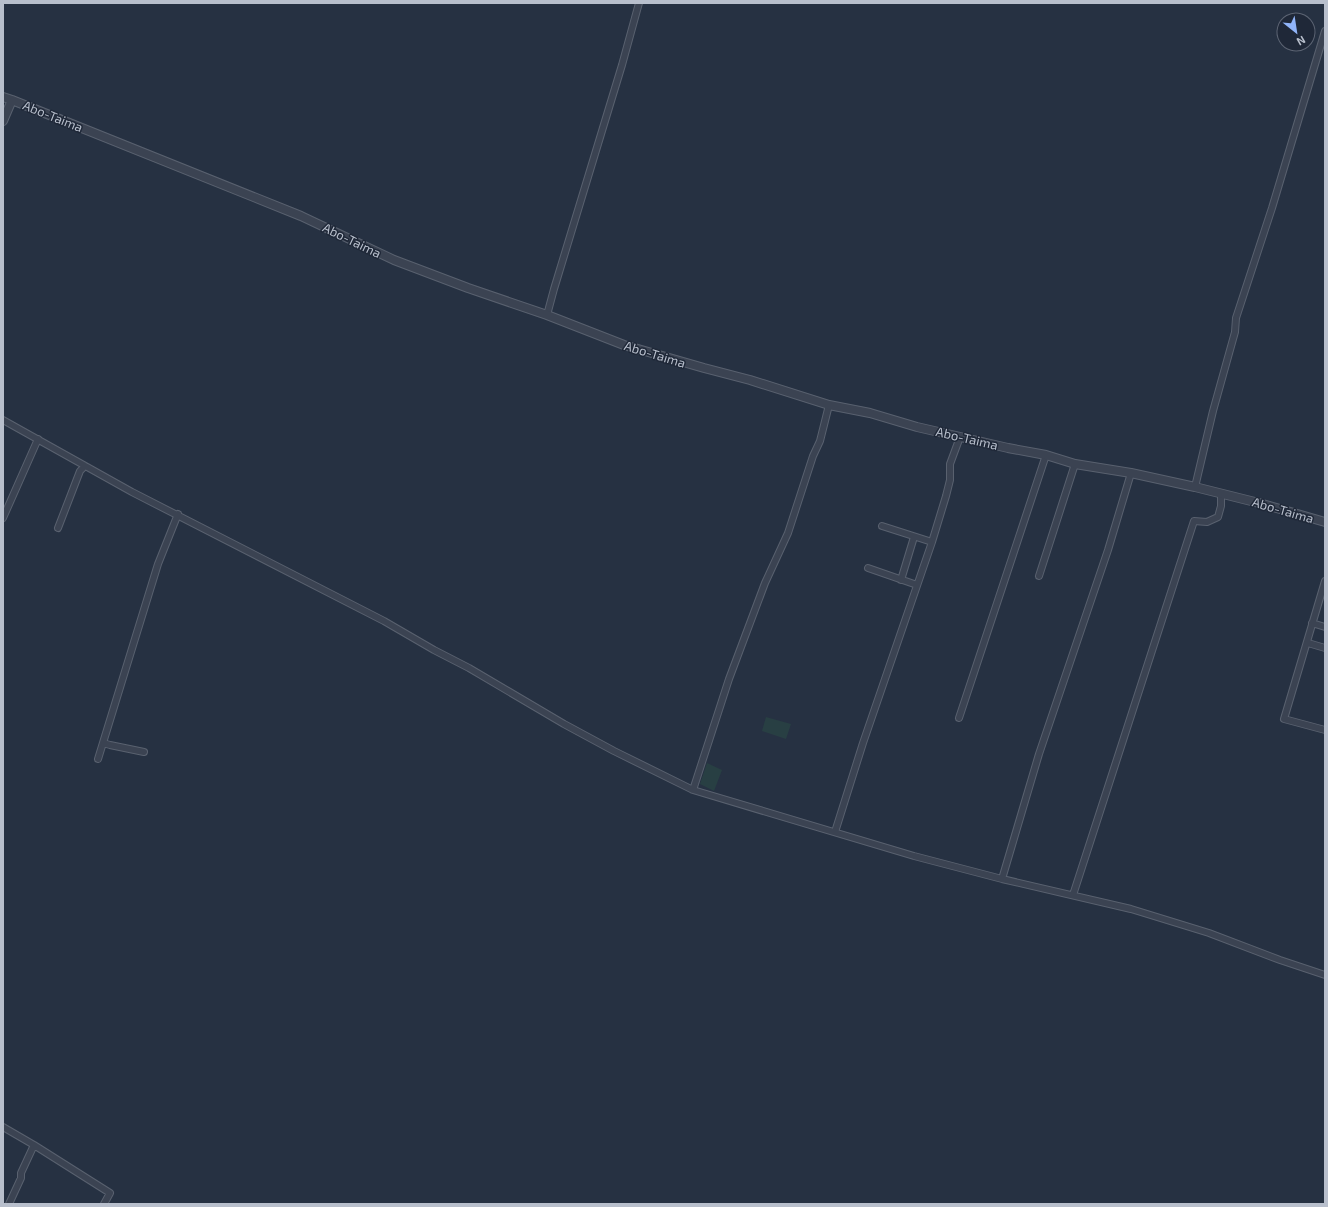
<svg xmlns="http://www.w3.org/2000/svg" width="1328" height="1207" viewBox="0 0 1328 1207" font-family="'Exo 2',sans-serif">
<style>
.green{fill:#283f43}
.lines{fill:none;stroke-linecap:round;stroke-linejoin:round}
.minor-casing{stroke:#59616f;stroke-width:8}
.tertiary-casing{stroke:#59616f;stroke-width:10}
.minor{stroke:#3b4352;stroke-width:6}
.tertiary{stroke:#3b4352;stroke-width:8}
.labels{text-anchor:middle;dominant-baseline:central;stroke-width:3;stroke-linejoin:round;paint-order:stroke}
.street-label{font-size:13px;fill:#b8bfcc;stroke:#1f2838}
</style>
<rect width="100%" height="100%" fill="#263142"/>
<path class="green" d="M766 717 791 724 786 739 762 731Z
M707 763 722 770 714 791 700 784Z"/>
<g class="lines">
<defs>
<path id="minor" d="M547 315 554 289 622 65 639 3
M3 420 132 492 384 621 434 650 469 668 564 724 614 751 693 790 914 856 1002 879 1131 909 1209 933 1280 960 1325 975
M1195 487 1213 411 1235 332 1236 318 1272 208 1325 31
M3 518 38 439
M882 526 932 542 946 496 950 480V464L960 437
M58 528 80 471 85 466
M868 568 917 585
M1039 576 1075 464
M901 580 914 537
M1325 581 1284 719 1325 730
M1312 623 1325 627
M1308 643 1325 648
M959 718 1046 455
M103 743 110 745 144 752
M98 759 158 564 178 514
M693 790 729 679 765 583 788 533 813 456 820 441 829 405
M835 832 863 743 932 542
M1002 879 1039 754 1108 550 1131 473
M1073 895 1194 521 1207 522 1218 517 1221 506V493
M3 1127 34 1145 110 1193 104 1204
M9 1204 21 1178V1173L34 1145"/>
<path id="tertiary" d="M3 97 12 100 301 216 394 260 468 288 547 315 624 345 704 368 750 380 829 405 870 413 917 427 1008 448 1046 455 1075 464 1131 473 1195 487 1259 503 1325 522
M3 121 12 100"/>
</defs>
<use href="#minor" class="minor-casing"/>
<use href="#tertiary" class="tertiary-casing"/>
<use href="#minor" class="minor"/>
<use href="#tertiary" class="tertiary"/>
</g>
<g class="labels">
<g class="street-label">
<text transform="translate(53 116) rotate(22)">Abo-Taima</text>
<text transform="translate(352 240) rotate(26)">Abo-Taima</text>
<text transform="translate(655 354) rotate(17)">Abo-Taima</text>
<text transform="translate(967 438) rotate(13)">Abo-Taima</text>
<text transform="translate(1283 510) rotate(16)">Abo-Taima</text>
</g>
</g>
<rect width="1328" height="1207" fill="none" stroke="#b8bfcc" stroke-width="8"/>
<g transform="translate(1296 32) rotate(150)"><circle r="19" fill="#1f2838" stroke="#5c6473"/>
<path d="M0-3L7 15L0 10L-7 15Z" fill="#90b4f9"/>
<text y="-6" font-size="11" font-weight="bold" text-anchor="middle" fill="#b8bfcc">N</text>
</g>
</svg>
